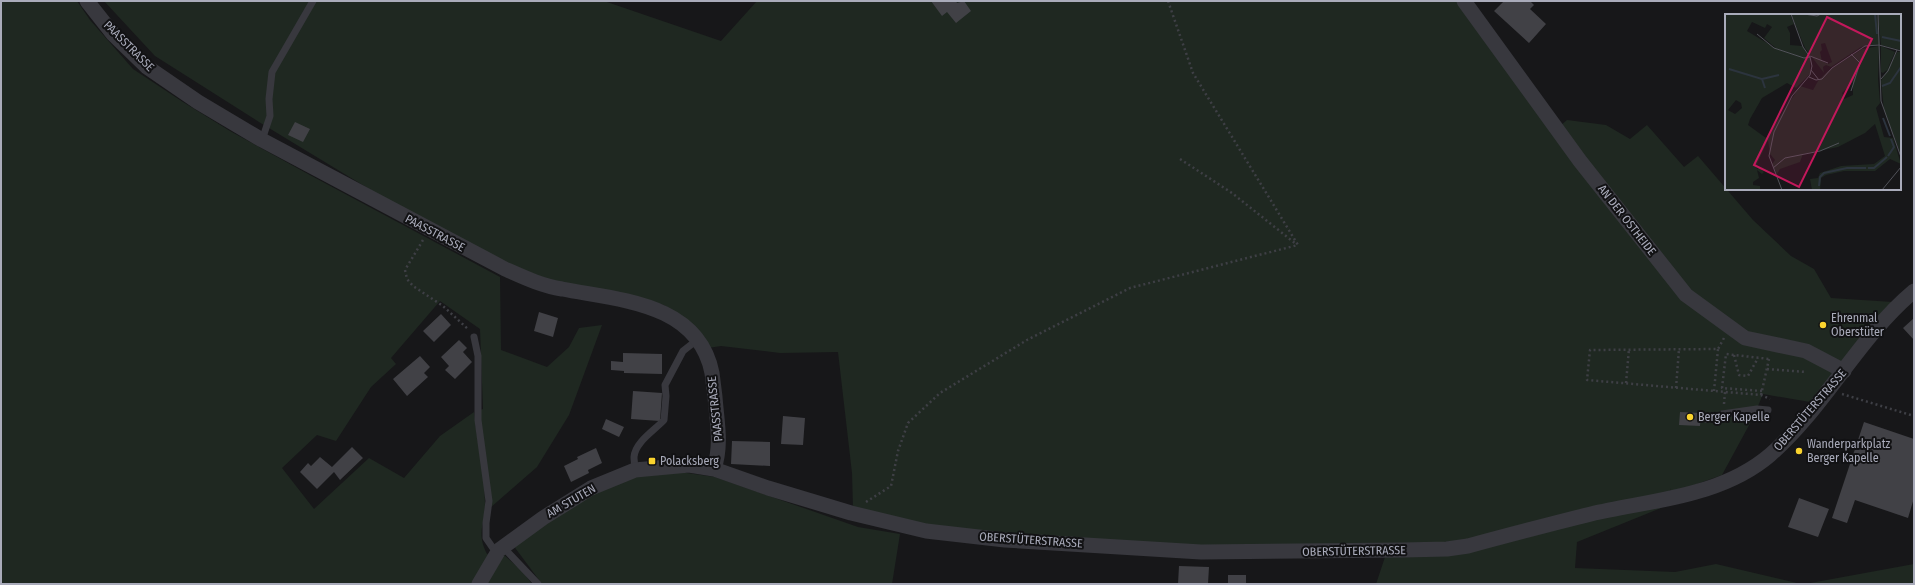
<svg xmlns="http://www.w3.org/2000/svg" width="1915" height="585" viewBox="0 0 1915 585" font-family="'Fira Sans Condensed',sans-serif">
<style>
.green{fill:#1f2821}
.building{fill:#414146}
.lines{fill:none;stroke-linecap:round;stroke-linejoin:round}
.path{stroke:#3e3f45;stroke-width:2.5;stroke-dasharray:2 3;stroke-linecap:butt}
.service{stroke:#38383e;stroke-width:7}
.minor{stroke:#38383e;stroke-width:15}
.poi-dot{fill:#fad32e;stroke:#121214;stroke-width:1.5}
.labels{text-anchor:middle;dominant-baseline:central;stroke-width:4;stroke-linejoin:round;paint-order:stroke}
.street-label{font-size:12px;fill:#a9abba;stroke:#121214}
.poi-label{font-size:12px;fill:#a9abba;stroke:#121214;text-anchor:start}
.inset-river{fill:none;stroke:#2c343e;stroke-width:2}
.inset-road{fill:none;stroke:#515259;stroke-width:1}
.view{fill:#c2185b;fill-opacity:0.15;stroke:#c2185b;stroke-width:2}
.inset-edge{fill:none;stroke:#a9abba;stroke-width:2}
</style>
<rect width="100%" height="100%" fill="#171719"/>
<path class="green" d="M1 1H77L90 20 133 69 183 102 230 131 308 174 500 277 501 350 547 367 569 347 579 328 602 325 569 415 537 467 490 508 483 448 480 410 483 409 480 329 440 301 391 358 396 364 371 387 336 441 317 435 282 468 314 509 369 458 404 478 440 436 474 412C477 443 485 473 485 504 485 524 476 533 487 554L490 555 472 584H1Z
M104 1H604L721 41 757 1H1462L1521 84 1552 133 1567 120 1606 125 1630 139 1647 125 1684 167 1698 156 1753 220 1791 256 1814 269 1831 298 1893 302 1839 365 1807 349 1746 336 1714 317 1745 340 1806 353 1837 369 1810 402 1763 394 1754 416 1722 475 1669 494 1671 488 1661 508 1577 542 1575 568 1675 572 1716 564 1801 584H1376L1385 557 1464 552 1463 541 1386 545 1200 548 1006 535 927 527 853 508 852 473 838 352 780 353 721 346 708 348 701 335 664 305 560 287 501 264 440 232 259 122 155 56Z
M680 472 715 477 858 527 900 534 892 584H542L513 545 591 494 637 476Z
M504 555 523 572 532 584H483Z
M1914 564V584H1805Z"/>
<path class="building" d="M931 1H956L957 3 964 1 971 11 956 23 947 12 942 16Z
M1504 1H1530L1534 5 1530 9 1546 24 1529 43 1494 11Z
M295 122 310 129 303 142 288 135Z
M539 312 558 318 553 337 534 331Z
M441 314 451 325 434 342 423 331Z
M1914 318V340L1903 328Z
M459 340 467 348 463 352 472 362 455 379 445 370 449 366 441 357Z
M623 353 662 354V374L624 373V371L611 370V361L623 362Z
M420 356 430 367 424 373 428 377 407 396 393 379Z
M633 391 662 393 660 421 631 419Z
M1680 412 1701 413 1700 426 1679 425Z
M783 416 805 418 803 445 781 444Z
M606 419 624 427 619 437 602 429Z
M1864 422 1914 439V498L1908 518 1855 500 1847 523 1832 518Z
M732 441 770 442V466L731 464Z
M352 447 363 458 340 480 334 472 317 489 300 472 308 463 311 466 320 457 332 467Z
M596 448 602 463 588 470 589 473 571 482 564 466 578 459 577 457Z
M1799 498 1829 509 1818 537 1788 527Z
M1179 566 1209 567 1208 584H1178Z
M1228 575H1246V584H1228Z"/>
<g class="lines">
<path class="path" d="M1168 1 1193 73 1298 245
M1180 159 1232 193 1296 244
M423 240 405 270 407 279 413 286 443 306 469 330
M1724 338 1718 349 1590 350 1587 380 1761 395 1770 399
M1734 355 1739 375 1748 376 1758 358
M1767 369 1806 372
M1626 383 1629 349
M1676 388 1679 349
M1714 391 1718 349
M1762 391 1722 388 1726 354 1769 359
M1842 394 1914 416
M1761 395 1769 359
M1724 404 1725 392
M1700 421 1708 422
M866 502 891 486 898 451 908 423 940 393 1027 340 1130 288 1298 245"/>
<path class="service" d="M262 140 270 116 269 99 272 72 313 1
M474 337 478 356V420L489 501 486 523V538L497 554
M1717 422 1722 414 1757 409 1768 410
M635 470C635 466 634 461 634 457 635 442 655 430 664 420L666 396 665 385 683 351 697 340
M503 547 538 584"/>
<path class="minor" d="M87 1 113 34 147 67 198 102 262 140 505 269C523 277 542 286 562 289 617 300 698 302 712 373 713 381 714 389 715 397 717 423 722 444 714 469
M1464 1 1580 161 1686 295 1745 338 1806 351 1844 371
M479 584 499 550 543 518 591 488 635 470 689 465 714 469 768 488 851 513 926 531 1005 540 1201 552 1403 550 1447 549 1468 546C1509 535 1550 524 1591 514 1651 500 1721 497 1770 455 1825 407 1858 338 1914 291"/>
</g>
<g class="poi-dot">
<circle cx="1823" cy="325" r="4"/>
<circle cx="1690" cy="417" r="4"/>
<circle cx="1799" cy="451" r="4"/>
<rect x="648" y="457" width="8" height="8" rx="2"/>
</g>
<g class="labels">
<g class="street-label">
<text transform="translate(129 46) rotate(45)">PAASSTRASSE</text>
<text transform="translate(1627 220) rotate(52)">AN DER OSTHEIDE</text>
<text transform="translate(435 233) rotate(28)">PAASSTRASSE</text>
<text transform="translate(715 409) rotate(-96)">PAASSTRASSE</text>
<text transform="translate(1810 410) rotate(-49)">OBERSTÜTERSTRASSE</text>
<text transform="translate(571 501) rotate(-30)">AM STUTEN</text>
<text transform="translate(1031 540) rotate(4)">OBERSTÜTERSTRASSE</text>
<text transform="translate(1354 551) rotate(-1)">OBERSTÜTERSTRASSE</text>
</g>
<g class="poi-label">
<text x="1831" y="318">Ehrenmal<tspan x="1831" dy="14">Oberstüter</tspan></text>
<text x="1698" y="417">Berger Kapelle</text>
<text x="1807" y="444">Wanderparkplatz<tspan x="1807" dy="14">Berger Kapelle</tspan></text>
<text x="660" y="461">Polacksberg</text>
</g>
</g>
<g transform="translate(1725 14)">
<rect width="176" height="176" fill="#171719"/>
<path d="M0 0H65L69 10 62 13 65 19V31L77 32 85 44V60L71 74 62 69 37 84 25 105 23 111 41 124 75 72 88 76 93 67 103 57 137 35 154 32 153 65 155 89 151 94 159 123 168 124 176 150 165 145 150 157H119L101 161 96 164 95 176H87L85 165 93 164 95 159 116 152 149 150 160 142 150 110 140 119 113 133 78 140 75 148 55 155 52 160 47 150 50 146 45 140 43 126 31 152 32 155 34 153 39 158 37 160 32 156 34 164 28 168V171L35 172V176H0ZM27 8 40 14 42 10 47 13 39 24 52 35 22 17ZM128 68V81L119 85 117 79ZM11 86 16 89 17 94 10 100 3 96ZM66 0H152L155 30 136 33 106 53 101 51 98 53 99 59 80 34ZM100 29 107 48 103 50 97 47 95 38 97 36 96 30ZM153 0H176V36L156 31ZM156 32 170 38 162 56 158 59 156 58ZM172 38H176V141L159 96 156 67Z" fill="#1f2821" fill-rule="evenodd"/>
<path class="inset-river" d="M150 0 152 20M157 23 176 27M4 55 37 65 40 74M37 65 54 61M157 72 165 69 176 53M158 104 165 122M163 142 169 133 166 125M143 154H149L162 143M94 172 95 163 99 159 122 154H141"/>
<path class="inset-road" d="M79 0 92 2 96 0M153 0 156 87 176 143M32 20 49 34 79 44 85 43M85 42 103 49M86 56 94 66M84 63 91 66 97 65 107 54 140 32 154 31 176 37M156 65 163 57 172 36M126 77 135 49 126 40M48 154 60 144 95 137 114 129M57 176 44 142 49 118 67 82 85 61 87 52 85 43 78 33 66 0M157 176 176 153"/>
<path class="view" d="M102 3 147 25 74 173 29 151Z"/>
<rect width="176" height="176" class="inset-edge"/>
</g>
<rect width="1915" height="585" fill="none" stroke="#a9abba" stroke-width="4"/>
</svg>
